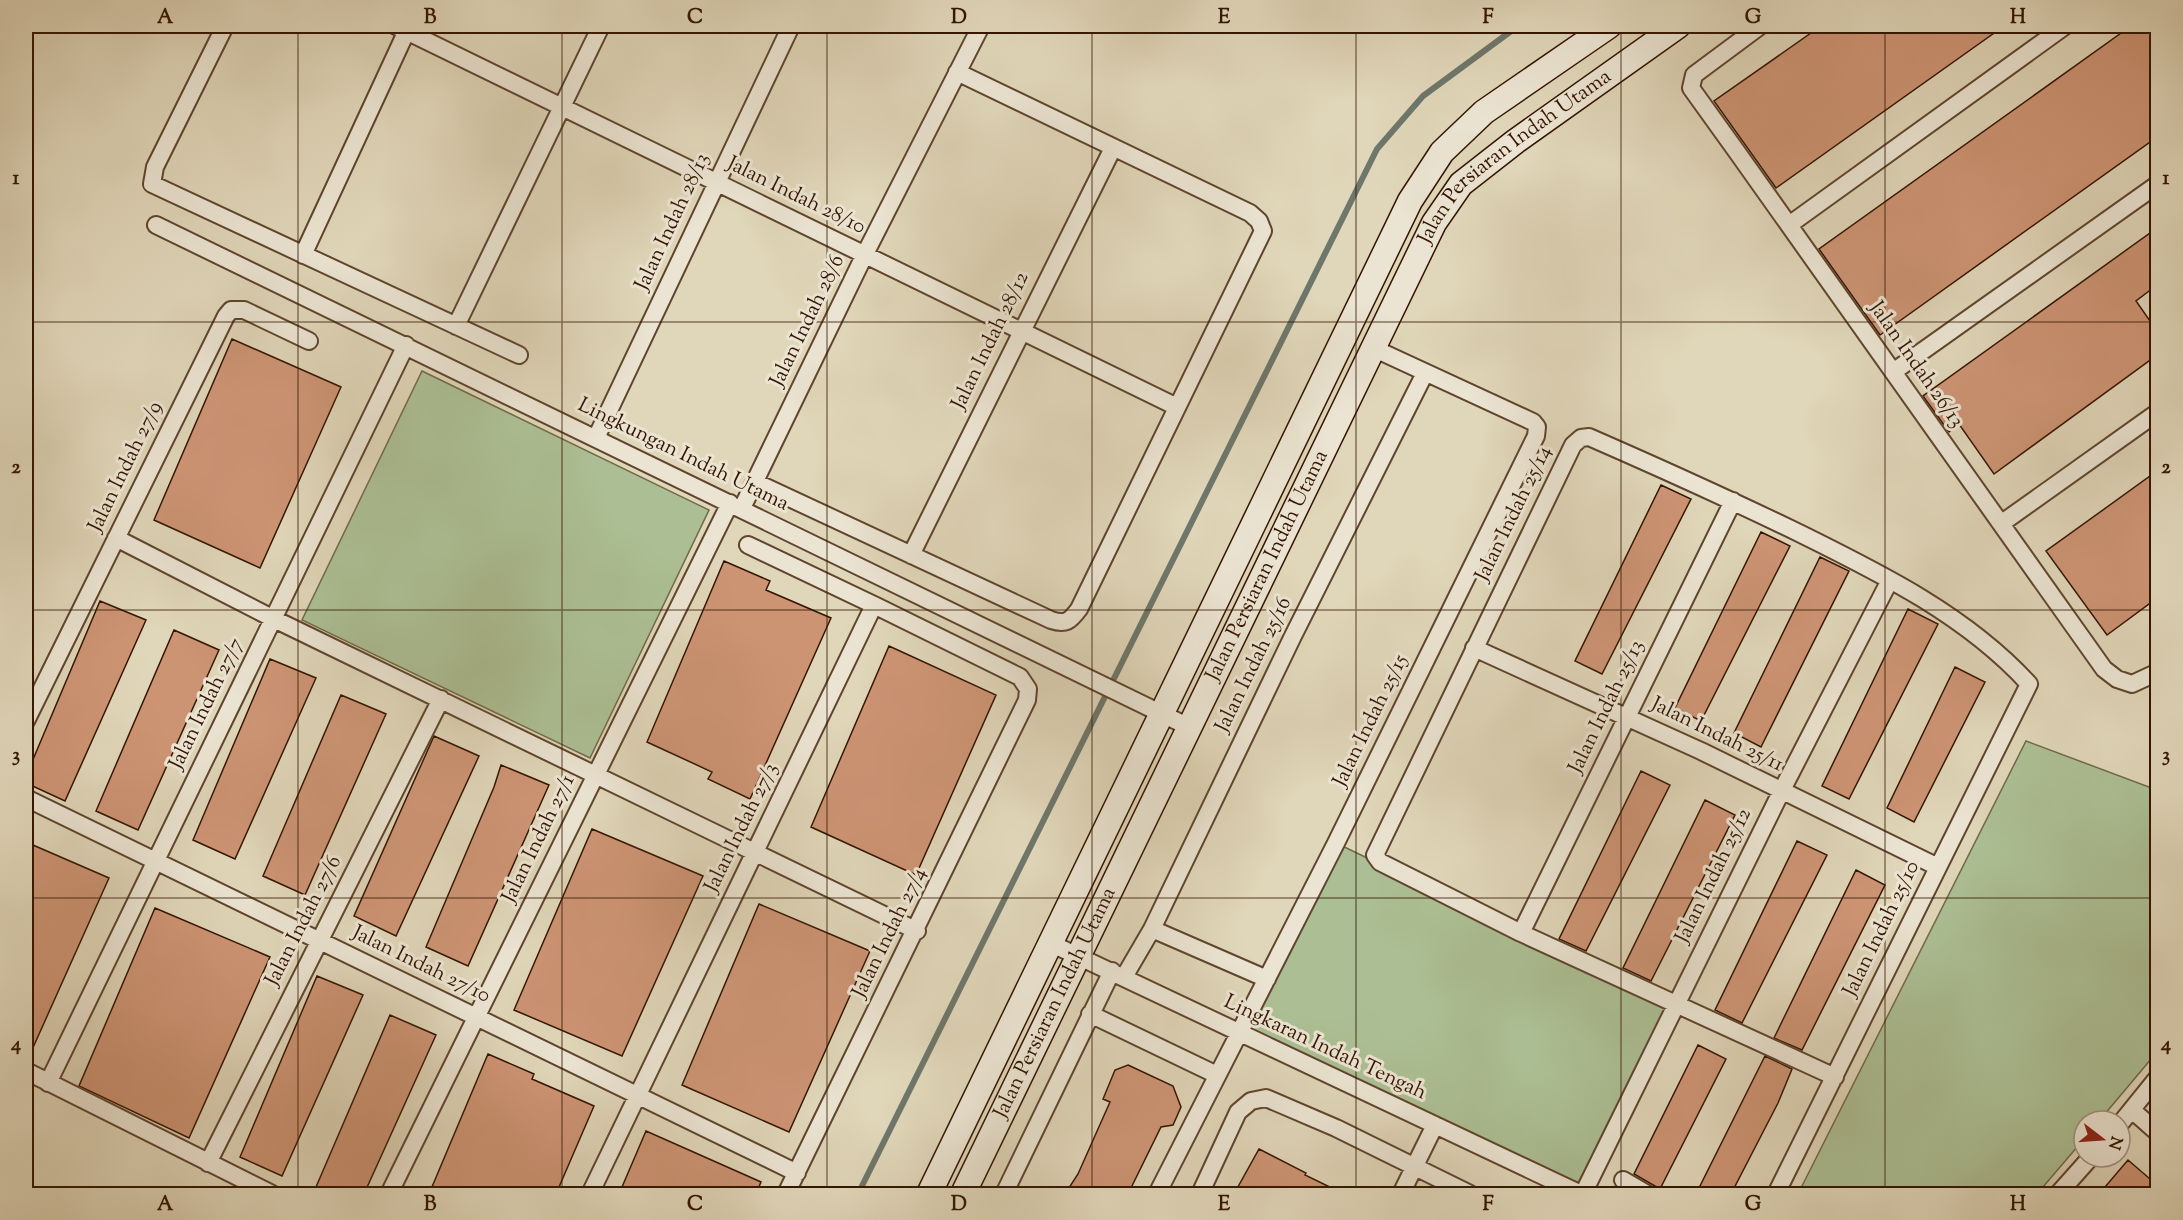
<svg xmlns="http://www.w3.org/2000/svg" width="2183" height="1220" viewBox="0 0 2183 1220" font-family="'Sorts Mill Goudy',serif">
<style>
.green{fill:#acbf94;stroke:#706a4a;stroke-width:1.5}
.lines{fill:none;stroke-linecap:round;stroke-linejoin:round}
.stream{stroke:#6e776b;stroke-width:6}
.building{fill:#cd9474;stroke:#341500;stroke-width:1.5}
.street-casing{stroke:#5f452e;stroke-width:20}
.secondary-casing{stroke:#341500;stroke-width:27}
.street{stroke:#ebe4d2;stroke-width:16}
.secondary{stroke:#ebe4d2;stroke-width:24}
.grid{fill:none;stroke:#341500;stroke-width:1.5;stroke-opacity:0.55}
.labels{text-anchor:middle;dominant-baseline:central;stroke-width:6;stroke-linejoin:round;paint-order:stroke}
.street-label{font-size:21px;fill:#341500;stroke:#ebe4d2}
.neatline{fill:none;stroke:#341500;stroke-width:2}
.grid-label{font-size:20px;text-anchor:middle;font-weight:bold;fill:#341500}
</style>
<rect width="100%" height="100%" fill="#e0d6b9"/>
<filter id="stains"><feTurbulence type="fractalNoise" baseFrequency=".00333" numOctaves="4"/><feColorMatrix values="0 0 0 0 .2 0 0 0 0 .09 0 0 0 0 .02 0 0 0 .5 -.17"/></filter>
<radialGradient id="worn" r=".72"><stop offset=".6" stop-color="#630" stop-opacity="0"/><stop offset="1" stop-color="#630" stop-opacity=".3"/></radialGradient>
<path class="green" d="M422 371 709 510 590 758 302 620Z
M2026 741 2157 790V1052L2099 1121H2084V1139L2037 1194H1798Z
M1336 843 1676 1006 1583 1194 1240 1032Z"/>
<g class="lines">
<path class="stream" d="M858 1194 1377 149 1423 96 1518 26"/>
</g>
<path class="building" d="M1821 26H2004L1776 188 1714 101Z
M2131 26H2157V137L1880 335 1819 249Z
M2157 228V285L2136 301 2157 331V355L1994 474 1959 424 1949 432 1923 396Z
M232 339 341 387 260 568 154 520Z
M2157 471V598L2107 635 2046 551Z
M1661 485 1691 499 1602 674 1575 661Z
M1761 532 1790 546 1701 721 1675 708Z
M1820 557 1849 571 1761 747 1734 733Z
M724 561 770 581 766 590 831 618 750 799 708 779 712 772 647 742Z
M100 601 146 620 65 801 26 783V776Z
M1908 609 1938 624 1849 799 1822 786Z
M174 630 219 650 138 830 96 811Z
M889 646 996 695 916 875 811 827Z
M270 659 316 678 235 859 193 840Z
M1955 667 1985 682 1914 822 1887 808Z
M341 695 386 714 305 895 263 876Z
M434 736 479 756 396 936 354 916Z
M501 765 549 785 468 966 426 947 494 787Z
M1641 771 1670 785 1586 951 1559 939Z
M1705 800 1735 815 1651 981 1623 968Z
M592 829 703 876 622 1056 514 1010Z
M1797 841 1827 855 1742 1023 1715 1010Z
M26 842 109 878 27 1061H26Z
M1856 870 1885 885 1802 1050 1774 1038Z
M759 904 870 951 789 1132 682 1085Z
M155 908 270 957 189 1138 79 1086Z
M317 976 363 995 282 1176 240 1157Z
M390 1015 436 1035 364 1194H313Z
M1698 1045 1726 1059 1660 1189 1634 1174Z
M488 1054 534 1074 532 1079 594 1106 556 1194H429Z
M1765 1056 1792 1069 1778 1103 1731 1194H1696Z
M1128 1065 1173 1086 1181 1107 1173 1125 1161 1127 1128 1194H1065L1078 1174 1110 1102 1103 1099 1115 1070Z
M646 1131 761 1182 756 1194H619Z
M1259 1149 1306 1173 1305 1175 1344 1194H1234Z
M2128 1160 2157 1185V1194H2099Z"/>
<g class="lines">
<defs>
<path id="street" d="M225 26 155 167 152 184 519 355
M396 26 1177 407
M1760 26 1694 75 1691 88 1737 152 2104 669 2117 679 2132 684 2158 672
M156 225 1189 727
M1789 225 2065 26
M303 255 409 26
M456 326 601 26
M1893 372 2158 184
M596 438 791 26
M755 482 1051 620C1066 625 1070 621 1079 609L1263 231 1259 221 1250 213 957 72
M742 508 865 254 981 26
M2002 523 2158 412
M116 538 274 619 917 931
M911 555 1113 148
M1474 648 1701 751 1938 867
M26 721 226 316 231 310H244L309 341
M26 798 797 1173
M1152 929 1267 979
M1521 933 1733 501
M1050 943 1581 1194
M1124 977 1152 929 1293 636 1425 373
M1090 1014 1217 1075
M26 1071 272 1194
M48 1083 406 345
M2132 1110 2158 1133
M2120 1124 2158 1077
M208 1163 441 699
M1623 1180 1647 1194
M389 1194 730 503
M590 1194 874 605 748 545
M786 1194 1027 700 1028 689 1020 677 874 605
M1004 1194 1112 971
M1157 1194 1336 843 1536 436 1537 427 1533 422 1375 349
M1200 1194 1238 1112 1251 1101 1266 1098 1336 1128 1470 1194
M1401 1194 1435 1125
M1583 1194 1782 790 1890 580
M1776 1194 2029 684C1967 616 1882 574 1801 534 1731 500 1660 468 1589 437L1581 438 1573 445 1375 855 1380 862 1521 933 1835 1077
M2058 1194 2091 1157"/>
<g id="secondary">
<path d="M929 1194 1410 201 1442 152 1484 112 1609 26"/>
<path id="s1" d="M963 1194 1434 223 1461 184 1516 141 1678 26"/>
</g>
</defs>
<use href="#street" class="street-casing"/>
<use href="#secondary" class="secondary-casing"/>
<use href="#street" class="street"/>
<use href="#secondary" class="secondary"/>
</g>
<path class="grid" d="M298 26V1194M562 26V1194M827 26V1194M1092 26V1194M1356 26V1194M1621 26V1194M1885 26V1194M26 322H2158M26 610H2158M26 898H2158"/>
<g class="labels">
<g class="street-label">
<text stroke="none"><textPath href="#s1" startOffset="1184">Jalan Persiaran Indah Utama</textPath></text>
<text transform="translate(796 196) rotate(26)">Jalan Indah 28/10</text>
<text transform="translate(673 222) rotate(-65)">Jalan Indah 28/13</text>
<text transform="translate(808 321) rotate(-64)">Jalan Indah 28/6</text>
<text transform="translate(991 341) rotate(-64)">Jalan Indah 28/12</text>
<text transform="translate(1916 365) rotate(55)">Jalan Indah 26/13</text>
<text transform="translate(683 455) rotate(26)">Lingkungan Indah Utama</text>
<text transform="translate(126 467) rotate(-64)">Jalan Indah 27/9</text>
<text transform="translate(1514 514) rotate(-64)">Jalan Indah 25/14</text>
<text stroke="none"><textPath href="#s1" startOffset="698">Jalan Persiaran Indah Utama</textPath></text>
<text transform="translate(1254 665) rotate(-64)">Jalan Indah 25/16</text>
<text transform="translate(207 704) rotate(-64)">Jalan Indah 27/7</text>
<text transform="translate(1607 707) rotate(-64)">Jalan Indah 25/13</text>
<text transform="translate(1371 721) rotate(-64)">Jalan Indah 25/15</text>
<text transform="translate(1717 735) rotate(26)">Jalan Indah 25/11</text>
<text transform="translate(742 828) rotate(-64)">Jalan Indah 27/3</text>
<text transform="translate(539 839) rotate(-64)">Jalan Indah 27/1</text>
<text transform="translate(1714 876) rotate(-64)">Jalan Indah 25/12</text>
<text transform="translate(304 921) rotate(-63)">Jalan Indah 27/6</text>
<text transform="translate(1882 929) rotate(-64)">Jalan Indah 25/10</text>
<text transform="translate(890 933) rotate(-64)">Jalan Indah 27/4</text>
<text transform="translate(421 965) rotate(26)">Jalan Indah 27/10</text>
<text stroke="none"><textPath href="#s1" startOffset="212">Jalan Persiaran Indah Utama</textPath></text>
<text transform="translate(1325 1048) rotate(25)">Lingkaran Indah Tengah</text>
</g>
</g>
<rect width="2183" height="1220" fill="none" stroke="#e0d6b9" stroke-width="66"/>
<g transform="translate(2102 1139) rotate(107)"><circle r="28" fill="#ebe4d2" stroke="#a2917e" stroke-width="1.5"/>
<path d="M0-4.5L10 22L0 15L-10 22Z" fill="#8f2418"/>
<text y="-9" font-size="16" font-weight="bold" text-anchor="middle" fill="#341500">N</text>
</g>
<rect x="33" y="33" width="2117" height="1154" class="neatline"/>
<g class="grid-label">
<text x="165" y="23">A</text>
<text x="430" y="23">B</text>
<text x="695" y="23">C</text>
<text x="959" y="23">D</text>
<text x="1224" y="23">E</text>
<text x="1488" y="23">F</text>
<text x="1753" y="23">G</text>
<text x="2018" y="23">H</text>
<text x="16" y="184">1</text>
<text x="2166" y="184">1</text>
<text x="16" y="473">2</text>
<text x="2166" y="473">2</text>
<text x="16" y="761">3</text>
<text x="2166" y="761">3</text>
<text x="16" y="1050">4</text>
<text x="2166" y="1050">4</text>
<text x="165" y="1210">A</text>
<text x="430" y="1210">B</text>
<text x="695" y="1210">C</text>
<text x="959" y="1210">D</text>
<text x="1224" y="1210">E</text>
<text x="1488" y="1210">F</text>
<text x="1753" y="1210">G</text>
<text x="2018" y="1210">H</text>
</g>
<rect width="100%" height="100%" filter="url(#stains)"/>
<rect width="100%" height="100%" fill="url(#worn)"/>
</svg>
